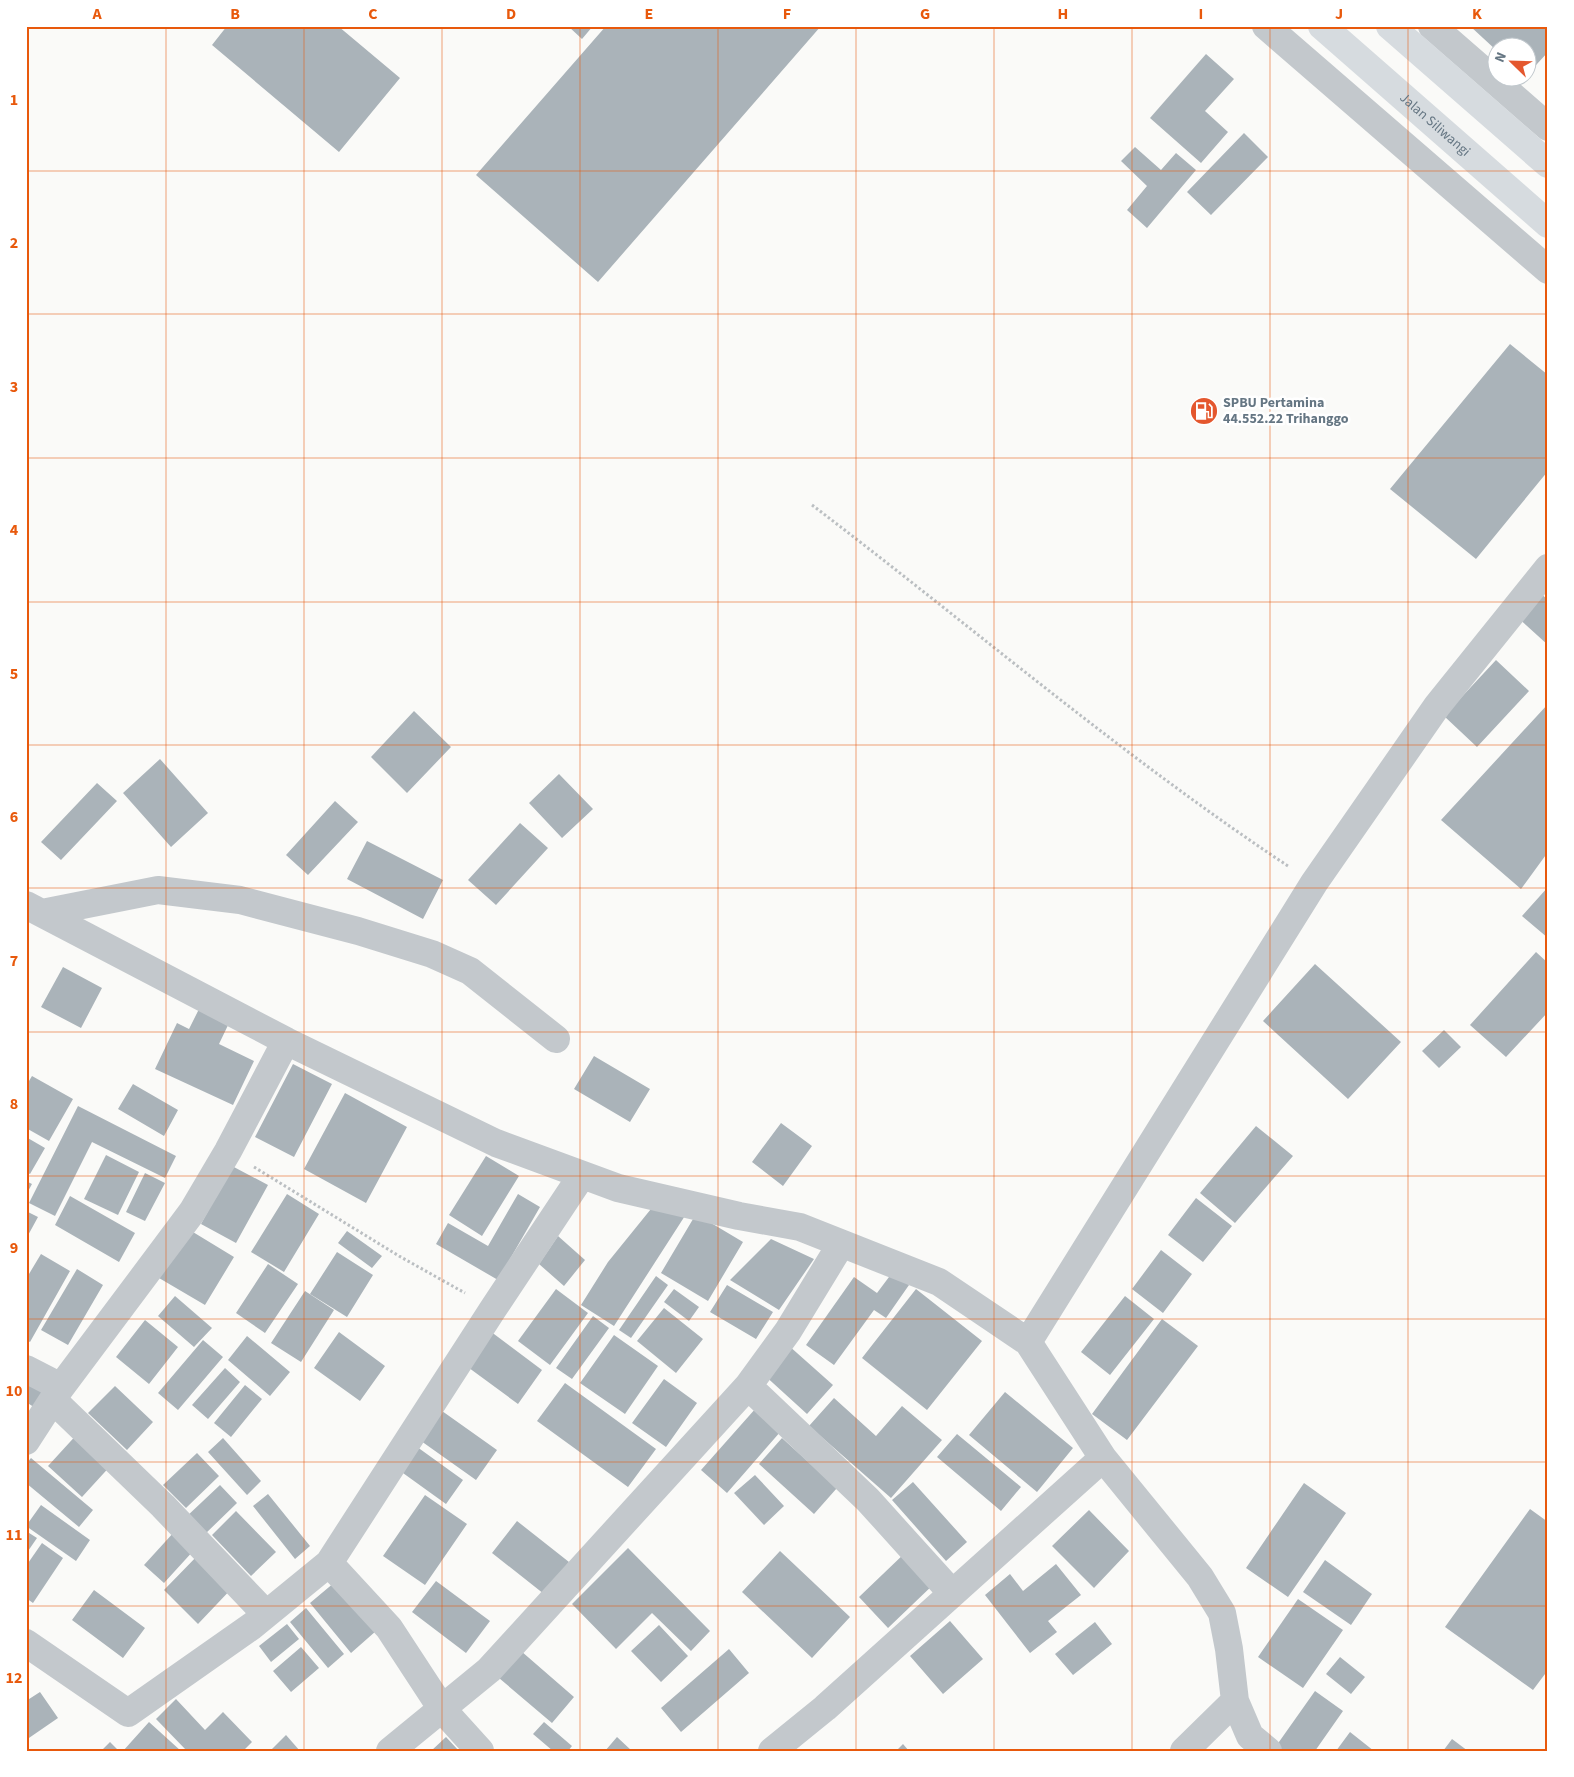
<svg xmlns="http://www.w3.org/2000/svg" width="1574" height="1777" viewBox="0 0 1574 1777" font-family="'Source Sans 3',sans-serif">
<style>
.building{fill:#aab3b9}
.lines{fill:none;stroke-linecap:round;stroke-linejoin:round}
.path{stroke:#bbbfc2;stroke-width:3;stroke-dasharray:2.5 2.5;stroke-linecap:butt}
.minor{stroke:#c3c8cc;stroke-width:28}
.highway{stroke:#d6dbdf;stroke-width:28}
.grid{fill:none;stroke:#e8590c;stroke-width:1;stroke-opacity:0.55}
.labels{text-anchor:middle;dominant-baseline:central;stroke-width:5;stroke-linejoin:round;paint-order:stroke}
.street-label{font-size:14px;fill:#657683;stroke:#fff}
.poi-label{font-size:14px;font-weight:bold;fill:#657683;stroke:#fff;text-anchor:start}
.neatline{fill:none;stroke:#e8590c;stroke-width:2}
.grid-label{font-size:16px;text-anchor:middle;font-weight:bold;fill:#e8590c}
</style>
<rect width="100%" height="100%" fill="#fafaf8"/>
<path class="building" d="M227 26H338L400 78 339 152 212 45Z
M568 26H593L582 39Z
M606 26H821L598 282 476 175Z
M1470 26H1548V52L1526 76V48H1496V50Z
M1206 54 1234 79 1205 111 1228 132 1201 163 1150 118Z
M1244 133 1268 157 1211 215 1187 192Z
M1135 147 1161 170 1176 153 1196 170 1147 228 1127 210 1147 186 1121 161Z
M1510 344 1548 375V471L1476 559 1390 489Z
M1538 591 1548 600V645L1516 616Z
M1496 660 1529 691 1477 747 1444 716Z
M1548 704V852L1521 889 1441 820Z
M414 711 451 747 407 793 371 757Z
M160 759 208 813 171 847 123 793Z
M559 774 593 809 562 838 529 803Z
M97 783 117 801 61 860 41 842Z
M335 801 358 822 308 875 286 855Z
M520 823 548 848 496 905 468 880Z
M367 841 443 880 423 919 347 879Z
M1548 887V938L1522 916Z
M1536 952 1548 963V1012L1506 1057 1470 1025Z
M1315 964 1401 1042 1348 1099 1263 1021Z
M63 967 102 988 81 1028 41 1007Z
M200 1007 230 1021 219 1044 254 1061 233 1105 155 1069 177 1023 189 1029Z
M1444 1030 1461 1047 1439 1068 1422 1051Z
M594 1056 650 1089 630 1122 574 1089Z
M293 1064 332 1084 294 1157 255 1137Z
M32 1076 73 1099 49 1141 26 1128V1086Z
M133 1084 178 1110 164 1136 118 1109Z
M345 1093 407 1127 366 1203 304 1169Z
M78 1106 176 1156 165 1178 92 1142 55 1216 29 1203Z
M781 1123 812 1146 783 1186 752 1162Z
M1256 1126 1293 1156 1235 1223 1200 1193Z
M26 1137 45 1148 30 1174 26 1172Z
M106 1155 139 1172 118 1215 84 1199Z
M486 1156 519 1176 482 1236 449 1215Z
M232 1166 268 1185 236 1243 201 1224Z
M145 1173 165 1183 145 1221 126 1212Z
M26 1181 32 1184 26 1195Z
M287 1194 319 1214 284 1272 251 1252Z
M518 1194 540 1207 498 1280 436 1244 448 1223 488 1246Z
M70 1196 135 1233 119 1262 55 1225Z
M1196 1198 1232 1226 1203 1262 1168 1235Z
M655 1204 690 1208 614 1326 581 1305 608 1262Z
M26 1211 38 1217 26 1239Z
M696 1214 743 1242 708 1301 661 1273Z
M188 1229 234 1257 205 1305 159 1278Z
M347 1231 382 1256 372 1268 338 1243Z
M558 1236 585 1260 564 1286 539 1264Z
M771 1239 814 1259 779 1310 730 1280Z
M1161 1250 1192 1274 1163 1313 1132 1289Z
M337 1252 373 1275 347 1317 310 1294Z
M41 1254 70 1271 30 1342 26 1340V1279Z
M268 1264 298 1284 265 1333 236 1313Z
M77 1269 103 1285 68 1345 41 1330Z
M892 1273 909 1285 886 1318 874 1310 834 1365 806 1345 854 1277 877 1293Z
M656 1276 668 1285 631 1338 619 1330Z
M727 1285 773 1312 756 1339 710 1312Z
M556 1289 588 1313 550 1365 518 1341Z
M674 1289 699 1307 689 1321 664 1302Z
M916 1289 982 1341 927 1410 862 1358Z
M305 1291 334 1310 301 1362 271 1343Z
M175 1296 212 1328 194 1347 158 1316Z
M1125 1296 1154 1319 1110 1375 1081 1352Z
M664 1308 703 1339 676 1373 637 1341Z
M593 1316 609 1328 572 1379 556 1368Z
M1162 1319 1198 1346 1127 1440 1092 1414Z
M145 1320 178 1347 149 1384 116 1357Z
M490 1331 542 1370 518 1404 465 1365Z
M339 1332 385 1366 360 1401 314 1368Z
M614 1335 658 1366 625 1414 580 1383Z
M247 1336 290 1372 270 1396 228 1360Z
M203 1340 223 1357 178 1410 158 1393Z
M788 1345 833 1385 807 1414 762 1373Z
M225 1368 240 1382 208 1419 192 1405Z
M32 1379 52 1391 40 1411 26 1402V1389Z
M664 1379 697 1403 666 1447 632 1423Z
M565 1383 656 1449 628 1487 537 1421Z
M245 1385 262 1399 231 1437 214 1423Z
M115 1386 153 1422 127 1450 88 1413Z
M1005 1392 1073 1448 1037 1492 969 1435Z
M834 1398 876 1436 902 1406 942 1440 891 1498 809 1426Z
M435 1406 497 1450 476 1480 414 1436Z
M756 1408 781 1431 727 1493 701 1470Z
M80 1431 114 1462 82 1497 48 1466Z
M957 1434 1021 1487 1001 1511 937 1457Z
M223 1438 261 1481 247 1495 208 1452Z
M782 1438 837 1488 814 1514 759 1464Z
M413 1444 463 1480 446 1504 396 1468Z
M197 1453 219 1476 186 1508 163 1485Z
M31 1458 93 1510 79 1527 26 1483V1464Z
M755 1475 784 1506 764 1525 734 1493Z
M913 1482 967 1542 946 1561 892 1500Z
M1304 1483 1346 1513 1288 1597 1246 1568Z
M220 1485 237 1503 203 1536 185 1518Z
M268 1494 310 1546 295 1559 253 1506Z
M425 1495 467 1524 425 1585 383 1556Z
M41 1505 90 1540 76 1561 26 1526Z
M1530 1509 1548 1522V1670L1533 1690 1445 1627Z
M1089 1510 1129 1551 1094 1588 1052 1546Z
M236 1511 276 1552 251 1576 212 1535Z
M517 1521 569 1562 544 1594 492 1553Z
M26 1531 37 1538 26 1554Z
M175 1531 195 1549 164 1583 144 1565Z
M42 1543 63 1558 33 1603 26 1598V1566Z
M628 1548 710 1631 691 1651 652 1613 616 1649 572 1604Z
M780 1551 850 1617 812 1658 742 1592Z
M907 1551 936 1582 888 1628 859 1597Z
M201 1552 235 1585 198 1624 164 1590Z
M1325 1560 1372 1594 1351 1625 1303 1592Z
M1056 1564 1081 1595 1048 1621 1057 1632 1030 1653 985 1595 1010 1574 1023 1591Z
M436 1581 490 1621 466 1653 412 1612Z
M335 1582 376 1631 351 1653 310 1603Z
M94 1590 145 1628 123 1658 72 1620Z
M1298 1599 1343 1630 1303 1688 1258 1657Z
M306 1608 344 1654 328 1668 290 1622Z
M950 1621 983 1659 943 1694 910 1656Z
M1095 1622 1112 1644 1073 1675 1055 1654Z
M287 1624 299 1639 271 1662 259 1646Z
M659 1625 688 1656 661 1682 631 1651Z
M301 1647 319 1668 291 1692 273 1671Z
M729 1649 749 1673 681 1732 661 1708Z
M521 1651 574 1697 552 1723 499 1678Z
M1340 1657 1365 1677 1351 1694 1326 1674Z
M1315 1691 1343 1711 1315 1751H1276L1274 1749Z
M40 1692 58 1718 26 1740V1701Z
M176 1699 205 1730 223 1712 252 1742 243 1751H187L156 1719Z
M149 1722 181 1751H123Z
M544 1722 572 1746 568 1751H553L533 1734Z
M1350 1732 1374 1751H1336Z
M286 1735 300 1751H270Z
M446 1737 459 1751H431Z
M617 1737 632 1751H605Z
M1452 1739 1468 1751H1443Z
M110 1742 119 1751H101Z
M903 1744 909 1751H896Z"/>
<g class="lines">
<path class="path" d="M812 505C970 625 1122 756 1288 866
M254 1167 399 1256 465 1293"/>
<path class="minor" d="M1266 26 1548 270
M1432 26 1548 127
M26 905 286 1041 496 1143 618 1188 739 1216 800 1227 939 1282 1028 1342 1103 1458 1200 1577 1222 1613 1229 1649 1235 1701 1250 1736 1268 1751
M42 913 158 890 240 900 358 931 432 954 470 971 556 1039
M1028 1342 1314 883 1437 706 1548 568
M26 1369 61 1387
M748 1386 868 1500 952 1593
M53 1400 163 1506 266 1614
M26 1441 61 1387 192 1212 228 1151 286 1041
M26 1643 128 1713 252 1626 329 1563
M390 1751 489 1670 748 1386 788 1331 841 1244
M480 1751 442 1709 389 1628 329 1563 493 1309 582 1175
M772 1751 825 1708 1103 1458
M1184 1751 1235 1701"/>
<g class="highway">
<path id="s1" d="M1322 26 1548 224"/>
<path d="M1390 26 1548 164"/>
</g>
</g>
<path class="grid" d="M166 26V1751M304 26V1751M442 26V1751M580 26V1751M718 26V1751M856 26V1751M994 26V1751M1132 26V1751M1270 26V1751M1408 26V1751M26 171H1548M26 314H1548M26 458H1548M26 602H1548M26 745H1548M26 888H1548M26 1032H1548M26 1176H1548M26 1319H1548M26 1462H1548M26 1606H1548"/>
<defs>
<symbol id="fuel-disc" viewBox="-11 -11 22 22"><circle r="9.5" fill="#e4572e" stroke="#fff"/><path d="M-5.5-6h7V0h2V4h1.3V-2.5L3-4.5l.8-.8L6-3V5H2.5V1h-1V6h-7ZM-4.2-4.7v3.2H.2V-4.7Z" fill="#fff"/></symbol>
</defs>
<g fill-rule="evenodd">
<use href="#fuel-disc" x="1188" y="395" width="32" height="32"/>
</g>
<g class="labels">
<g class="street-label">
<text stroke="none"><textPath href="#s1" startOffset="150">Jalan Siliwangi</textPath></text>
</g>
<g class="poi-label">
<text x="1223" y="403">SPBU Pertamina<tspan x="1223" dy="16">44.552.22 Trihanggo</tspan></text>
</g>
</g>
<rect width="1574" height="1777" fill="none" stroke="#ffffff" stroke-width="55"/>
<g transform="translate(1512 62) rotate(293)"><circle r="24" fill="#ffffff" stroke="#c1c8cd"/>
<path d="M0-4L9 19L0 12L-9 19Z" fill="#e4572e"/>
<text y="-8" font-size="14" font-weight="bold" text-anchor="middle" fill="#657683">N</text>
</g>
<rect x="28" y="28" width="1518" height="1722" class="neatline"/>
<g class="grid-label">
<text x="97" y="19">A</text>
<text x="235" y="19">B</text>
<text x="373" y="19">C</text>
<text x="511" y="19">D</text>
<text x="649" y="19">E</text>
<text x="787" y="19">F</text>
<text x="925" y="19">G</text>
<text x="1063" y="19">H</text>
<text x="1201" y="19">I</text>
<text x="1339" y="19">J</text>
<text x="1477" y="19">K</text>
<text x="14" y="105">1</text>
<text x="14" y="248">2</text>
<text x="14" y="392">3</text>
<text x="14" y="535">4</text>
<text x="14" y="679">5</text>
<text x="14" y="822">6</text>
<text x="14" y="966">7</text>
<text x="14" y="1109">8</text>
<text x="14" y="1253">9</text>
<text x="14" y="1396">10</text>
<text x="14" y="1540">11</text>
<text x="14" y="1683">12</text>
</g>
</svg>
